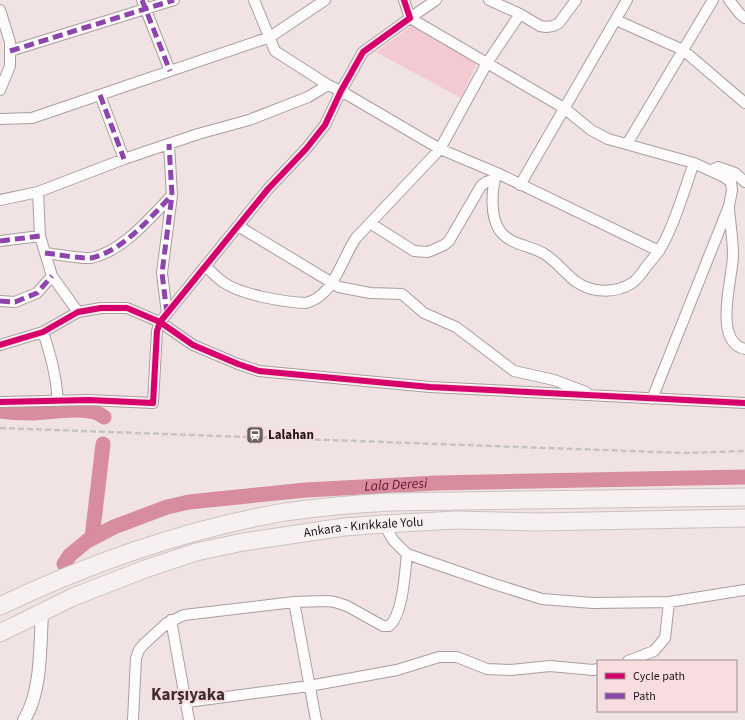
<svg xmlns="http://www.w3.org/2000/svg" width="745" height="720" viewBox="0 0 745 720" font-family="'Source Sans 3',sans-serif">
<style>
.green{fill:#f3cad1}
.lines{fill:none;stroke-linecap:round;stroke-linejoin:round}
.river{stroke:#d78d9e;stroke-width:15}
.minor-casing{stroke:#aa9ea0;stroke-width:12}
.tertiary-casing{stroke:#aa9ea0;stroke-width:14}
.trunk-casing{stroke:#cac2c3;stroke-width:19}
.minor{stroke:#fdfbfb;stroke-width:10}
.tertiary{stroke:#fdfbfb;stroke-width:12}
.trunk{stroke:#f6f0f0;stroke-width:17}
.rail{stroke:#c8c4c5;stroke-width:2.5;stroke-dasharray:6 3;stroke-linecap:butt}
.quiet{stroke:#8e44ad;stroke-width:5;stroke-dasharray:10 5;stroke-linecap:butt}
.cycleway-casing{stroke:#f7dce0;stroke-width:8}
.cycleway{stroke:#d6006c;stroke-width:6}
.labels{text-anchor:middle;dominant-baseline:central;stroke-width:4;stroke-linejoin:round;paint-order:stroke}
.poi-label{font-size:13px;font-weight:bold;fill:#23191b;stroke:#f7dce0;text-anchor:start}
.street-label{font-size:13px;fill:#23191b;stroke:#f7dce0}
.water-label{font-size:14px;font-style:italic;fill:#6d1230;stroke:#f7dce0}
.district-label{font-size:17px;font-weight:bold;fill:#412d31;stroke:#f7dce0}
</style>
<rect width="100%" height="100%" fill="#f1e2e4"/>
<path class="green" d="M413 25 477 63 461 98 376 52Z"/>
<g class="lines">
<g class="river">
<path d="M0 411C11 413 23 413 34 413 53 412 90 405 104 417"/>
<path d="M92 538 103 444"/>
<path id="s1" d="M64 564 70 555 87 541 114 527 167 507 189 502 306 490 436 483 745 477"/>
</g>
<defs>
<path id="minor" d="M142 0 170 71
M254 0 275 51 328 85 341 91 440 149 497 173 659 251
M436 0 410 18 564 108 591 130 608 139 694 163 724 177 731 182 732 190 729 206 652 399
M489 0 520 14 540 26 546 27 553 26 559 23 576 0
M729 0 740 14 745 18
M0 10 10 42V66L0 90
M616 20 683 50 745 103
M10 51 174 0
M100 95 124 159
M0 119 32 118 270 37 325 0
M627 144 713 0
M712 170 718 167 735 173 745 182
M497 173C491 189 490 217 500 231 511 245 528 245 543 253 555 260 564 272 575 281 591 293 615 294 632 283 638 279 642 273 646 267 650 262 655 256 659 251 674 227 684 190 694 163
M520 185 627 0
M38 192 40 236 52 276 78 312
M0 200 38 192 124 159 198 134 249 120 308 97 328 85
M729 208C730 223 733 239 733 255 733 277 712 342 745 349
M370 223 414 251 427 252 433 250 444 245 449 241 481 186 486 182 495 179
M238 226 339 287 370 293 402 294 424 313 456 327 514 371 554 380 586 392
M0 241 40 236
M45 253C55 254 82 259 91 258 123 251 150 218 172 195
M205 266C211 271 217 278 223 282 241 295 284 302 306 303 334 296 341 260 356 238L440 149 487 63 520 14
M0 301 15 302 37 293 52 276
M167 314 162 273 172 195 169 144
M43 332C51 357 56 374 58 401
M0 345 43 332 78 312 101 308H127L160 322 193 345 238 364 259 371 430 387 745 403
M0 402 89 400 153 403 157 331 160 322 268 189 306 149 325 125 341 91 363 52 410 18 404 0
M384 524 393 540 407 554 494 584 542 599 593 603 669 602 745 590
M294 602 316 720
M171 620 189 720
M628 661 654 651 665 638 669 602
M187 702 309 686 397 670 439 657H457L487 669 511 670 550 666 593 670 598 669
M133 720 136 658 139 650 144 644 167 623 184 615 294 602 327 601 335 602 347 606 383 626H389C403 615 405 572 407 554"/>
<path id="tertiary" d="M24 720C42 692 40 645 42 612"/>
<g id="trunk">
<path d="M0 606C90 563 186 529 285 512 320 507 355 504 391 502L745 497"/>
<path id="s2" d="M0 633 73 597 145 569 196 552 243 542 344 527 384 524 456 520 537 522 745 518"/>
</g>
</defs>
<use href="#minor" class="minor-casing"/>
<use href="#tertiary" class="tertiary-casing"/>
<use href="#trunk" class="trunk-casing"/>
<use href="#minor" class="minor"/>
<use href="#tertiary" class="tertiary"/>
<use href="#trunk" class="trunk"/>
<path class="rail" d="M0 428 684 453 745 451"/>
<path class="quiet" d="M142 0 170 71
M10 51 174 0
M100 95 124 159
M0 241 40 236
M45 253C55 254 82 259 91 258 123 251 150 218 172 195
M0 301 15 302 37 293 52 276
M167 314 162 273 172 195 169 144"/>
<defs>
<path id="cycleway" d="M0 345 43 332 78 312 101 308H127L160 322 193 345 238 364 259 371 430 387 745 403
M0 402 89 400 153 403 157 331 160 322 268 189 306 149 325 125 341 91 363 52 410 18 404 0"/>
</defs>
<use href="#cycleway" class="cycleway-casing"/>
<use href="#cycleway" class="cycleway"/>
</g>
<defs>
<symbol id="station-square" viewBox="-11 -11 22 22"><rect x="-9" y="-9" width="18" height="18" rx="4" fill="#6b5f61" stroke="#f7dce0"/><path d="M-3-6H3Q5-6 5-4V2Q5 4 3 4L4.5 6H3L1.5 4h-3L-3 6H-4.5L-3 4Q-5 4-5 2V-4Q-5-6-3-6ZM-3.5-4v3h7v-3ZM-3.5 1v1.5H-2V1ZM2 1v1.5H3.5V1Z" fill="#fff"/></symbol>
</defs>
<g fill-rule="evenodd">
<use href="#station-square" x="245" y="425" width="20" height="20"/>
</g>
<g class="labels">
<g class="poi-label">
<text x="268" y="435">Lalahan</text>
</g>
<g class="street-label">
<text stroke="none"><textPath href="#s2" startOffset="382">Ankara - Kırıkkale Yolu</textPath></text>
</g>
<g class="water-label">
<text stroke="none"><textPath href="#s1" startOffset="350">Lala Deresi</textPath></text>
</g>
<g class="district-label">
<text x="188" y="695">Karşıyaka</text>
</g>
</g>
<rect x="597" y="660" width="140" height="52" fill="#f7dce0" stroke="#a28e91"/>
<rect x="605" y="673" width="20" height="6" fill="#d6006c" stroke="#a28e91"/>
<text x="633" y="680" font-size="12" fill="#23191b">Cycle path</text>
<rect x="605" y="693" width="20" height="6" fill="#8e44ad" stroke="#a28e91"/>
<text x="633" y="700" font-size="12" fill="#23191b">Path</text>
</svg>
